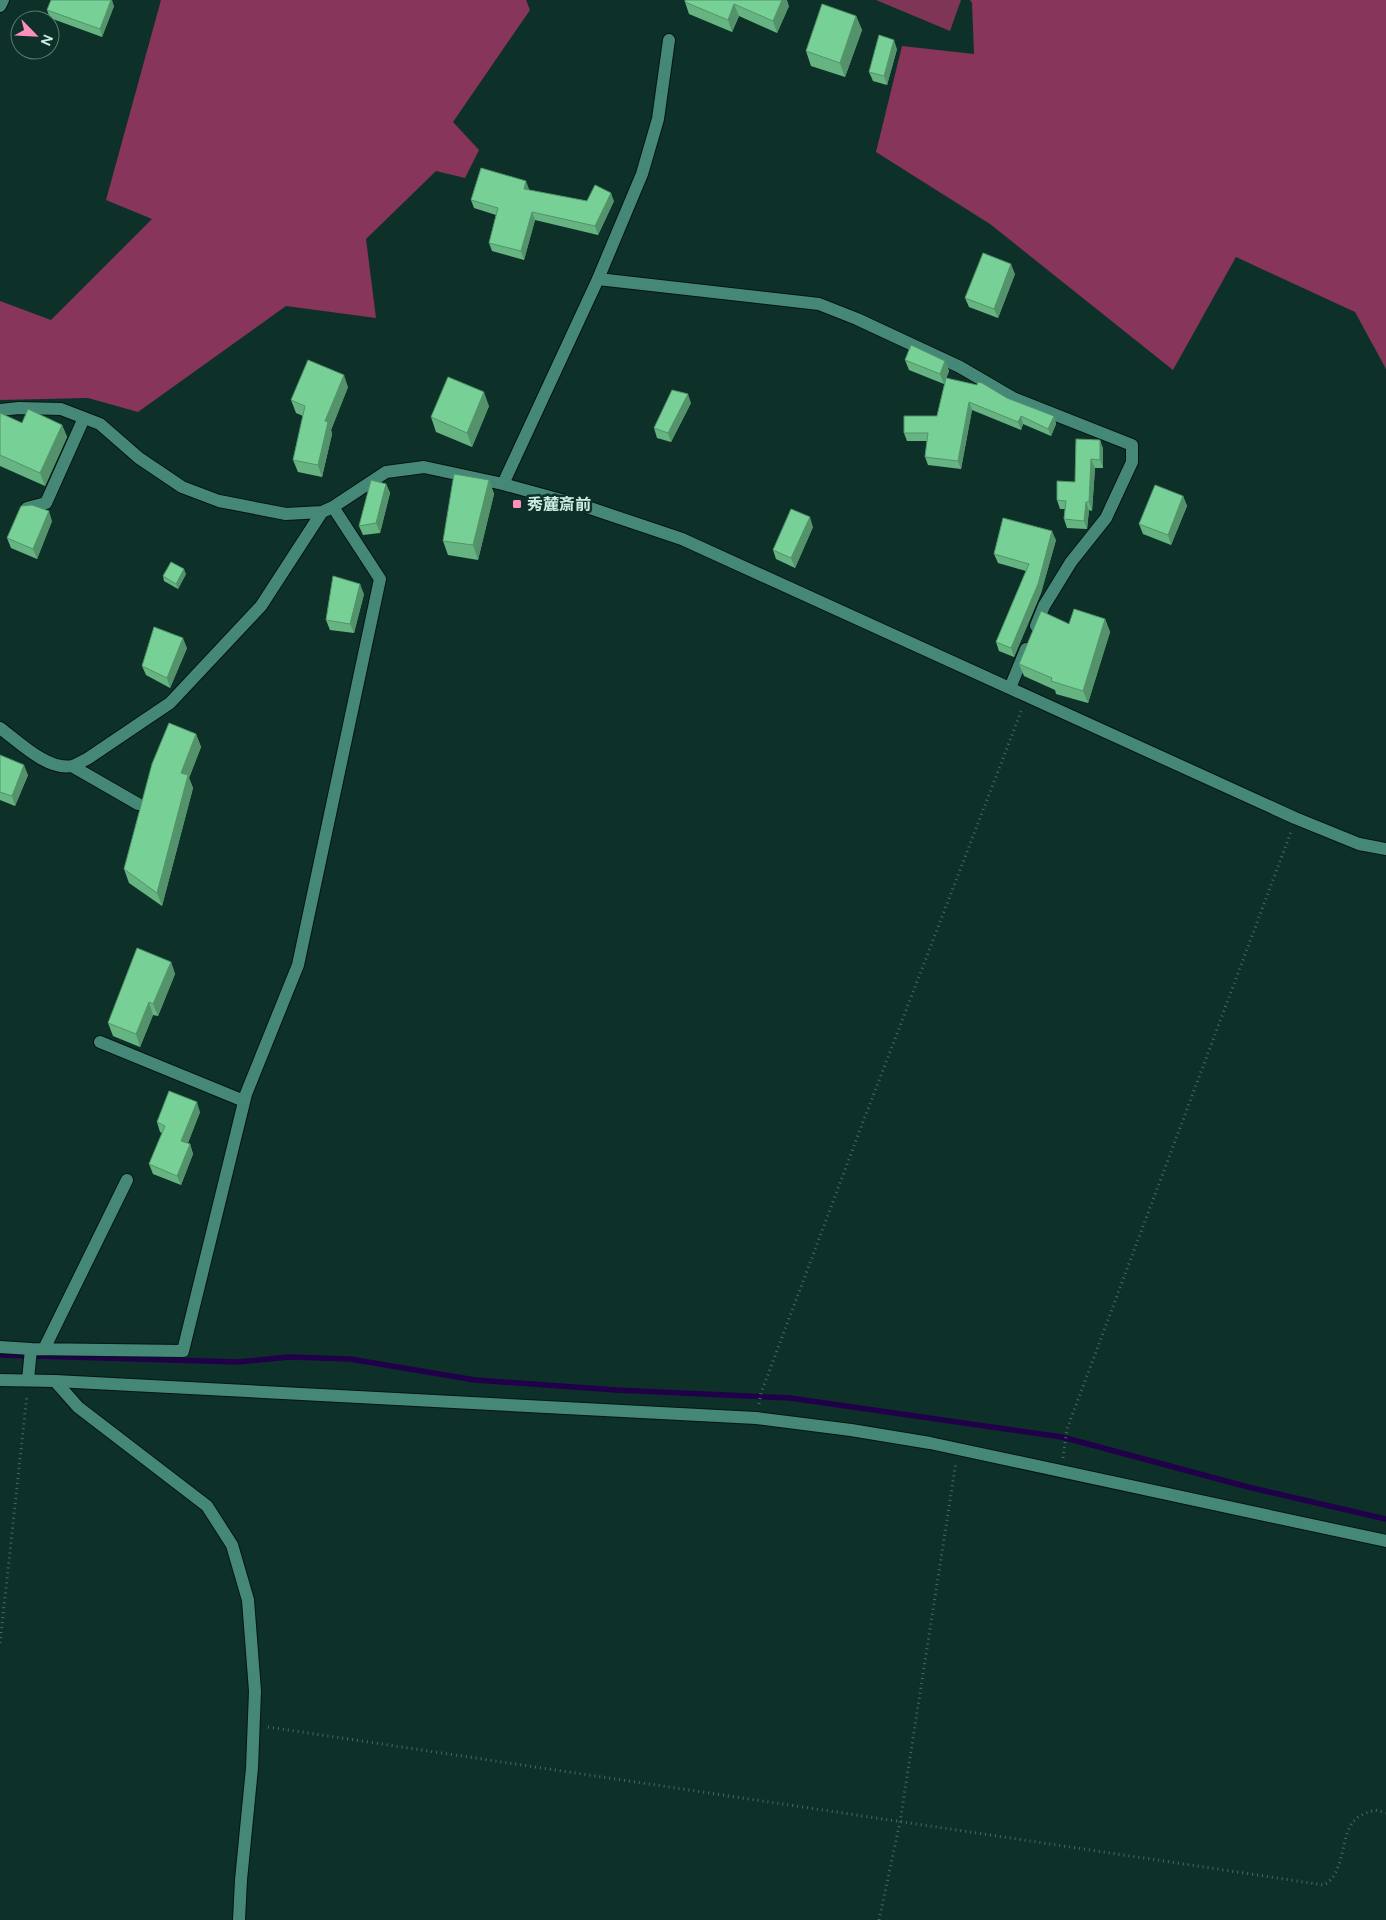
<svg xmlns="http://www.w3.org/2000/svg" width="1386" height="1920" viewBox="0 0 1386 1920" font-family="'DM Sans','Noto Sans JP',sans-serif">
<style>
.green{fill:#7f3556}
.forest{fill:#87355a}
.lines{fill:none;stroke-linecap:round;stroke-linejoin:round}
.stream{stroke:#200049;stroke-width:5.5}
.street-casing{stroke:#031611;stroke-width:14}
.secondary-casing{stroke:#031611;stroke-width:14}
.path{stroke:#476a61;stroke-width:3;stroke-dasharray:1 4;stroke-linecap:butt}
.street{stroke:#468877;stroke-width:12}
.secondary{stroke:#468877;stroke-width:12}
.wall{fill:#66b482}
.shaded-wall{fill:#53926a}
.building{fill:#77d197;stroke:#53926a}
.poi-dot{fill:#fe8ebd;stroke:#0d3128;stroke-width:2}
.labels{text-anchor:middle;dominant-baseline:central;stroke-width:5;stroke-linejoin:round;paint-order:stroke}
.poi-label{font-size:16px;font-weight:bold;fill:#ccece2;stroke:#0d3128;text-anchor:start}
</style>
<rect width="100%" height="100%" fill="#0d3128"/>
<path class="green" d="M876 0H961L950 31Z"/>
<path class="forest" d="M161 0H526L530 10 453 122 479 150 465 178 436 171 366 239 376 318 286 306 138 412 88 398 0 400V301L51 320 152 219 106 200Z
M970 0H1386V369L1355 312 1236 257 1173 370 990 224 876 152 902 46 974 54 972 3Z"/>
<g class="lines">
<path class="stream" d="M0 1355 238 1362 289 1357 350 1359 475 1380 616 1390 790 1398 1062 1437 1248 1487 1386 1519"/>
<defs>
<path id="street" d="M0 6 3 0
M598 279 819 304 857 319 960 367 1013 398 1132 445V462L1106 518 1071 562 1044 606 1036 626
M0 410 19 408 61 409 100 424 139 458 182 487 219 501 286 514 322 512 333 507 386 472 424 467 503 484 590 508 682 539 1295 818 1359 844 1386 849
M503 484 598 279 642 174 658 119 669 40
M27 508 46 503 84 418
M1010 688 1026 649
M0 728C19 742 48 771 72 766 77 765 82 761 87 759L170 703 261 606 322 512
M72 766 138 804
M100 1042 244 1101
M0 1347 31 1349 28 1380
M31 1349 183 1351 246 1094 298 965 380 579 333 507
M44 1349 127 1180
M55 1381 78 1407 207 1506 232 1545 248 1600 255 1691 252 1768 241 1880 239 1920"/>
<path id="secondary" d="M0 1380 55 1381 756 1418 851 1430 930 1443 1386 1541"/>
</defs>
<use href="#street" class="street-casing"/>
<use href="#secondary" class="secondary-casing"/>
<path class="path" d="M759 1404 761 1393 863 1122 1022 709
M1063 1458 1067 1429 1291 832
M0 1643 27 1395
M268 1727 1324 1885C1347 1872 1339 1832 1357 1818 1362 1814 1369 1812 1375 1810L1386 1813
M879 1920 900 1822 956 1462"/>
<use href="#street" class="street"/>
<use href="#secondary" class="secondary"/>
</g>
<path class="wall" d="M685 2 789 6 777 33 739 16 732 32 689 14Z
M114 6 102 37 50 18 47 10Z
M856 16 862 30 845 77 811 66 806 51Z
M897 49 887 85 873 81 869 72Z
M529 189V190L587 201H614L598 235 535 220 524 260 492 251 489 243 496 215 474 208 471 200Z
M1015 274 998 318 969 307 965 298Z
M905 360 945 361 949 371 944 384 909 370Z
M946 378 1007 398 1054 416 1056 424 1051 436 1023 424 1021 430 972 410 961 469 928 465 925 457 927 441H907L904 433 937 416Z
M348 387 331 430 332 434 322 477 298 472 293 460 303 416 296 413 291 400Z
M691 403 671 442 657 438 654 428Z
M489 406 472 447 436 432 431 417Z
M0 413 22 423 62 425 67 437 45 486 0 466Z
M1076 439 1103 448V468H1095L1092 511 1089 510 1087 529 1067 528 1064 519 1065 509H1060L1057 500 1075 482Z
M489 480 494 494 478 560 448 555 443 541Z
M386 484 390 493 380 533 363 535 359 526Z
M1183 496 1187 506 1171 545 1143 534 1139 524Z
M52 521 37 559 11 548 7 538Z
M813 527 795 568 776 559 773 550Z
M1056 540 1041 593 1014 657 999 651 996 642 1026 571 998 563 994 554Z
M186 574 178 589 164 581 163 576Z
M364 594 354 633 330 630 326 620Z
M1105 619 1110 632 1088 703 1056 694 1055 690 1024 676 1019 664 1069 624Z
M187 648 170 688 146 675 142 666Z
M196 734 201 747 189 778 193 788 162 906 129 883 124 869Z
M0 755 28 775 15 806 0 800Z
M171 962 175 974 158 1016 153 1015 140 1047 113 1036 108 1023Z
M200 1112 188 1143 190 1144 193 1154 181 1185 153 1174 149 1164 162 1133 160 1132 157 1122Z"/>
<path class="shaded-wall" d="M111 0H112L114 6 102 37 100 29Z
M782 0H787L789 6 777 33 773 21Z
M734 4 739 16 732 32 728 20Z
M856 16 862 30 845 77 840 63Z
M894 40 897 49 887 85 884 76Z
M526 181 529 189 527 197 524 189Z
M611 193 614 201 598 235 595 226Z
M532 212 535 220 524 260 521 251Z
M1011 264 1015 274 998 318 994 309Z
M945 361 949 371 944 384 940 374Z
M344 375 348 387 331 430 332 434 322 477 318 465 325 421Z
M484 392 489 406 472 447 467 433Z
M688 394 691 403 671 442 668 433Z
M969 402 972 410 961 469 958 461Z
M1021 416 1023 424 1021 430 1018 422Z
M1054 416 1056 424 1051 436 1048 429Z
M62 425 67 437 45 486 40 473Z
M1100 440 1103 448V468L1100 460Z
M1091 459 1095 468 1092 511 1089 502Z
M489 480 494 494 478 560 473 545Z
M386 484 390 493 380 533 376 523Z
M1183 496 1187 506 1171 545 1168 535Z
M1086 502 1089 510 1087 529 1084 521Z
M49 511 52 521 37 559 33 549Z
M810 517 813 527 795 568 791 558Z
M1052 531 1056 540 1041 593 1014 657 1011 648Z
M184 569 186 574 178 589 176 584Z
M360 584 364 594 354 633 350 624Z
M1105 619 1110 632 1088 703 1083 691Z
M183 638 187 648 170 688 167 678Z
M196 734 201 747 189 778 193 788 162 906 157 893 181 773Z
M24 765 28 775 15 806 12 796Z
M171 962 175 974 158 1016 153 1004Z
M149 1002 153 1015 140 1047 136 1034Z
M197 1102 200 1112 185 1150 181 1141Z
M190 1144 193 1154 181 1185 177 1176Z"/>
<path class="building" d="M51 0H111L100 29 47 10Z
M685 0H782L773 21 734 4 728 20 685 2Z
M822 4 856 16 840 63 806 51Z
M879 35 894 40 884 76 869 72Z
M481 168 526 181 524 189 587 201 595 185 611 193 595 226 532 212 521 251 489 243 498 208 471 200Z
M983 253 1011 264 994 309 965 298Z
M911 345 945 361 940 374 905 360Z
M308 360 344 375 325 421 328 422 318 465 293 460 305 406 291 400Z
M448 377 484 392 467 433 431 417Z
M946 378 977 385 978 382 982 383 1007 398 1054 416 1048 429 1021 416 1018 422 969 402 958 461 925 457 928 433H904V416H937Z
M672 390 688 394 668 433 654 428Z
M28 409 62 425 40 473 0 455V413L22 423Z
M1076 439 1100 440V460L1091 459 1089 502H1086L1084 521 1064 519 1066 501 1057 500V481L1075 482Z
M454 474 489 480 473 545 443 541Z
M371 480 386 484 376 523 359 526Z
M1155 485 1183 496 1168 535 1139 524Z
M32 505 49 511 33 549 7 538 21 506Z
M791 509 810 517 791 558 773 550Z
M1003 518 1052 531 1038 584 1011 648 996 642 1029 564 994 554Z
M171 562 184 569 176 584 163 576Z
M333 576 360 584 350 624 326 620Z
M1074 609 1105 619 1083 691 1051 681 1052 678 1019 664 1041 611 1069 624Z
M154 627 183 638 167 678 142 666Z
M169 723 196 734 181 773 188 775 157 893 124 869 152 764Z
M0 755 24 765 12 796 0 792Z
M137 948 171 962 153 1004 149 1002 136 1034 108 1023Z
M169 1091 197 1102 181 1141 190 1144 177 1176 149 1164 165 1126 157 1122Z"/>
<rect class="poi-dot" x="512" y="499" width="10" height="10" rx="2.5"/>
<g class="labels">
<g class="poi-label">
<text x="527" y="504">秀麓斎前</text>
</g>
</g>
<g transform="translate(35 35) rotate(114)"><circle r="24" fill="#0d3128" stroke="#597c72"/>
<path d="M0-4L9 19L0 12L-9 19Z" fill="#fe8ebd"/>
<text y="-8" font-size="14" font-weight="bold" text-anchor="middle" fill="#ccece2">N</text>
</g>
</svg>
